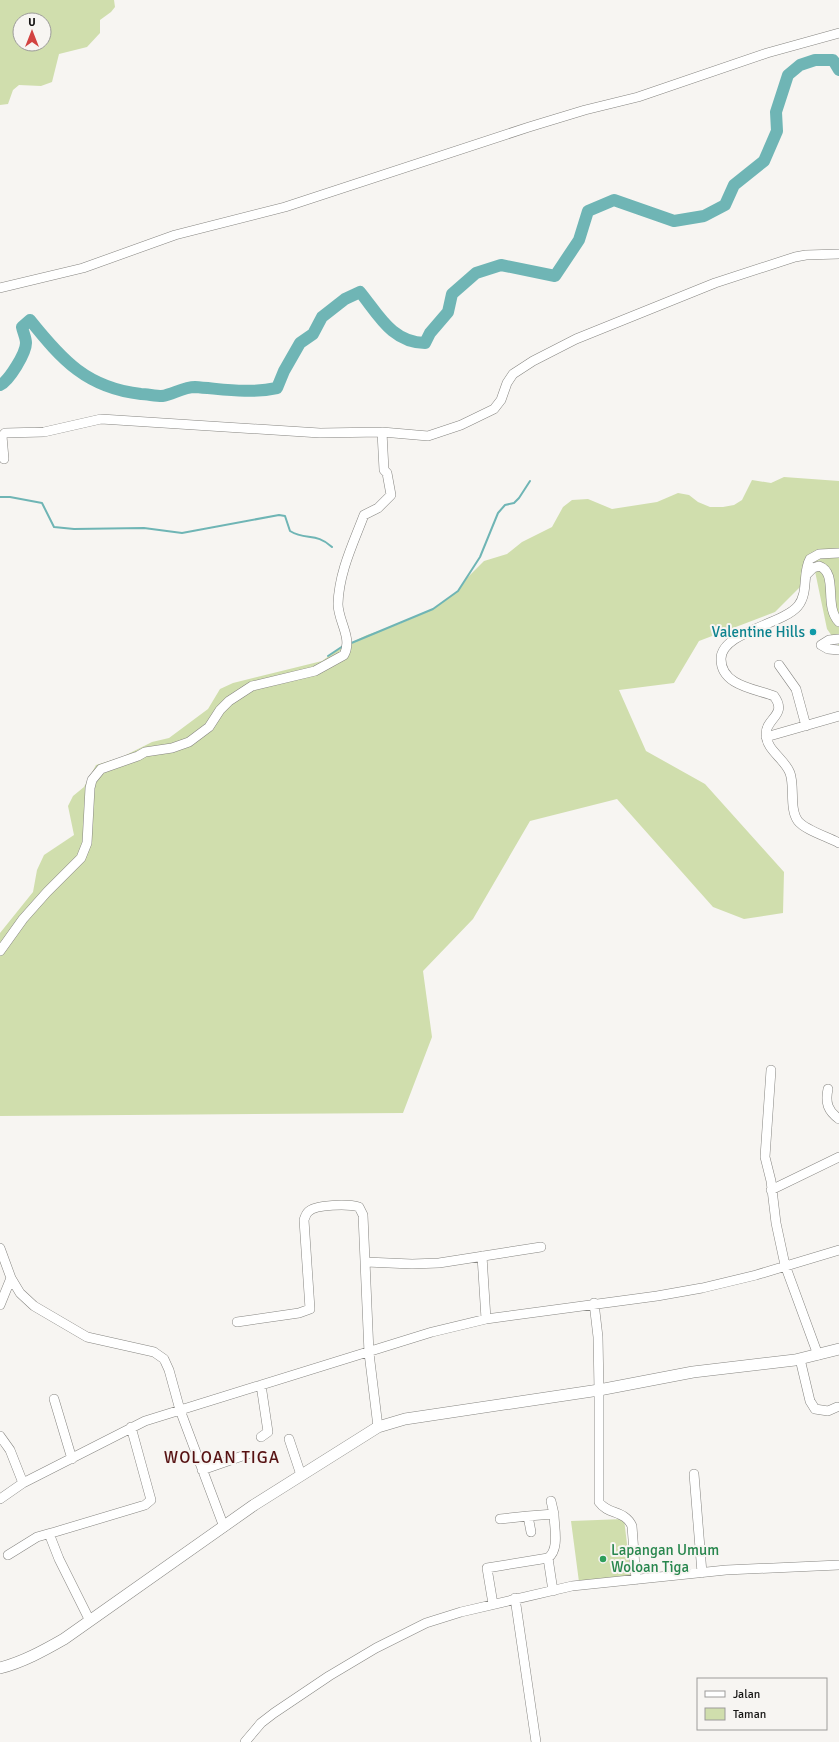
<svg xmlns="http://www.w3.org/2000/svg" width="839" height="1742" viewBox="0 0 839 1742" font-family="Signika,sans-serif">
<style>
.green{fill:#d0dead;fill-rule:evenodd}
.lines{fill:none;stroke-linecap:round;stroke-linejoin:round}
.stream{stroke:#6fb5b5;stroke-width:2}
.river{stroke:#6fb5b5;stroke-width:12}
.minor-casing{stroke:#868581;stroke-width:10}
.major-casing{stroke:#868581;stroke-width:12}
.minor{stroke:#fff;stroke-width:9}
.major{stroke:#fff;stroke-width:11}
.culture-dot{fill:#0f9aa8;stroke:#f7f5f2;stroke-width:1.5}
.leisure-dot{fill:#2e9e5b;stroke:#f7f5f2;stroke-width:1.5}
.labels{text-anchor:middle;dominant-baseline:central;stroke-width:4;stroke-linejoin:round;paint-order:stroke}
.culture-label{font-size:15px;fill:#0d838f;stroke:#f7f5f2;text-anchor:end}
.leisure-label{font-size:15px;fill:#27864d;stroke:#f7f5f2;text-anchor:start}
.quarter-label{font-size:17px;letter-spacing:1px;fill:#571213;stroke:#f7f5f2}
</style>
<rect width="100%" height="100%" fill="#f7f5f2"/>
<path class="green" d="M0 0H114L115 7 111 12 100 20V33L87 47 59 54 52 82 41 86 19 85 13 90 8 104 0 105ZM20 20H44V44H20Z
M784 477 839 481V646L827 629 811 552 804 583 775 612 699 641 674 683 619 690 646 751 705 784 784 872 783 913 744 919 713 907 617 799 530 821 473 919 423 971 432 1037 403 1113 0 1116V933L33 892 37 870 44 855 74 835 68 806 73 796 84 787 96 765 122 757 152 742 169 738 208 709 220 689 233 683 322 661 340 648 367 635 399 624 433 609 458 591 467 578 484 561 507 554 522 542 552 527 563 507 572 500 588 499 612 509 657 502 678 493 689 495 698 502 710 507H723L734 505 742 500 752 480 771 483Z
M624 1519 631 1577 579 1582 571 1521Z"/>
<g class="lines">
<path class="stream" d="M0 497H10L42 503 54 527 74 529 144 528 182 533 279 515 285 516 290 531C306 541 316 532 332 547
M349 644 433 609 458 591 480 557 498 513 505 505 514 503 519 498 530 481
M328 656 343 646"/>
<path class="river" d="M0 385C9 381 26 353 26 343 26 338 23 332 22 327L30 320C62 360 87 388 141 394 147 394 155 396 162 396 173 394 184 387 195 387 223 389 248 394 277 388L284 371 300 343 313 334 322 317 345 299 360 292C378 314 392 343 425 343L430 333 448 312 452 294 476 273 501 265 555 276 579 240 588 211 614 200 674 221 704 216 725 205 734 185 764 161 777 131 776 112 788 75 800 65 815 60H833L839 70"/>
<defs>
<path id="minor" d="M0 288 83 268 175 235 285 207 529 127 585 110 638 97 767 53 839 33
M4 459 2 436 5 433 44 432 101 419 320 433 382 432 428 436 461 425 494 409 501 400 507 383 513 374 533 361 576 339 715 283 795 257 806 255 839 254
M839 553 819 554 810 559C802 573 809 592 798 606 782 625 721 632 721 659 721 686 756 689 774 696 788 715 766 718 766 734 766 750 785 759 790 773 795 787 789 809 798 821 805 830 828 837 839 843
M806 575 813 568 819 566C839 573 823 606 839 622
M839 639 829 640 821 645 828 649 839 650
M779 665 796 689 806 726
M766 737 839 716
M0 951 23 919 47 892 81 858 87 843 90 788 92 780 101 769 138 756 145 752 172 748 189 742 209 727 220 710 229 701 252 686 315 671 344 655C353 638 338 621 338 604 339 572 353 544 364 515L378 508 391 495 387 473 384 470 382 432
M771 1070 765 1157 771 1181 776 1223 785 1265 818 1355
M828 1089C825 1103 828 1111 839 1119
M771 1190 839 1157
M0 1248 11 1278 20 1293 34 1306 87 1337 154 1352 164 1359 169 1370 180 1410 224 1527
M482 1256 486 1319
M366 1262 412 1264 439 1263 541 1247
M594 1303 598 1337 599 1390V1502C608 1515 625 1510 632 1526L636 1580
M0 1305 11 1278
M237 1322 299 1313 310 1309 304 1220C305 1217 306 1214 308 1212 315 1204 349 1204 359 1207L363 1215 369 1353 378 1427
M800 1359 810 1401 815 1409 828 1411 837 1407
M54 1399 72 1459
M0 1436 10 1450 23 1483
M261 1437 268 1432 261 1385
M289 1439 301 1475
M202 1470 248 1454
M694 1474 702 1573
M0 1499 23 1483 145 1421 432 1332 486 1319 657 1296 702 1288 756 1275 839 1250
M551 1501 554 1514
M500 1519 528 1516
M8 1555 37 1537 51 1533
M548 1558 553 1591
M515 1598 536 1742
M493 1604 487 1568 548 1558C560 1549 554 1527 554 1514L528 1516 531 1532
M90 1621 59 1559 50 1536 51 1533 55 1532 145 1505 151 1500 131 1427
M245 1742 261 1723 274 1713 329 1676 376 1648 426 1623 461 1612 572 1586 726 1570 839 1565"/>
<path id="major" d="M0 1668C23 1662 43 1651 64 1639L254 1505 378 1427 405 1419 599 1390 693 1372 795 1360 839 1349"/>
</defs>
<use href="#minor" class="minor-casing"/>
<use href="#major" class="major-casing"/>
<use href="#minor" class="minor"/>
<use href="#major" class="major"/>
</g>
<circle class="culture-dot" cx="813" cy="632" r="4"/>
<circle class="leisure-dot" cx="603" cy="1559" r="4"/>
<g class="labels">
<g class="culture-label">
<text x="805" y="632">Valentine Hills</text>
</g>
<g class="leisure-label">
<text x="611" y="1550">Lapangan Umum<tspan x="611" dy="17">Woloan Tiga</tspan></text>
</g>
<g class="quarter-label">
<text x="222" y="1457">WOLOAN TIGA</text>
</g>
</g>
<rect x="697" y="1678" width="130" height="52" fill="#f7f5f2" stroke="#9d9c9a"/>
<rect x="705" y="1691" width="20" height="6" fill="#ffffff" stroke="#9d9c9a"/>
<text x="733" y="1698" font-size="12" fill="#171615">Jalan</text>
<rect x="705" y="1708" width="20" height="12" fill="#d0dead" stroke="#9d9c9a"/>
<text x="733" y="1718" font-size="12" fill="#171615">Taman</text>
<g transform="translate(32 32)"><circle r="19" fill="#f7f5f2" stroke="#9d9c9a"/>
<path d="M0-3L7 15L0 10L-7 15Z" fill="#d24341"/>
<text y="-6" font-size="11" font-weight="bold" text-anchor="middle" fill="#171615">U</text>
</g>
</svg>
